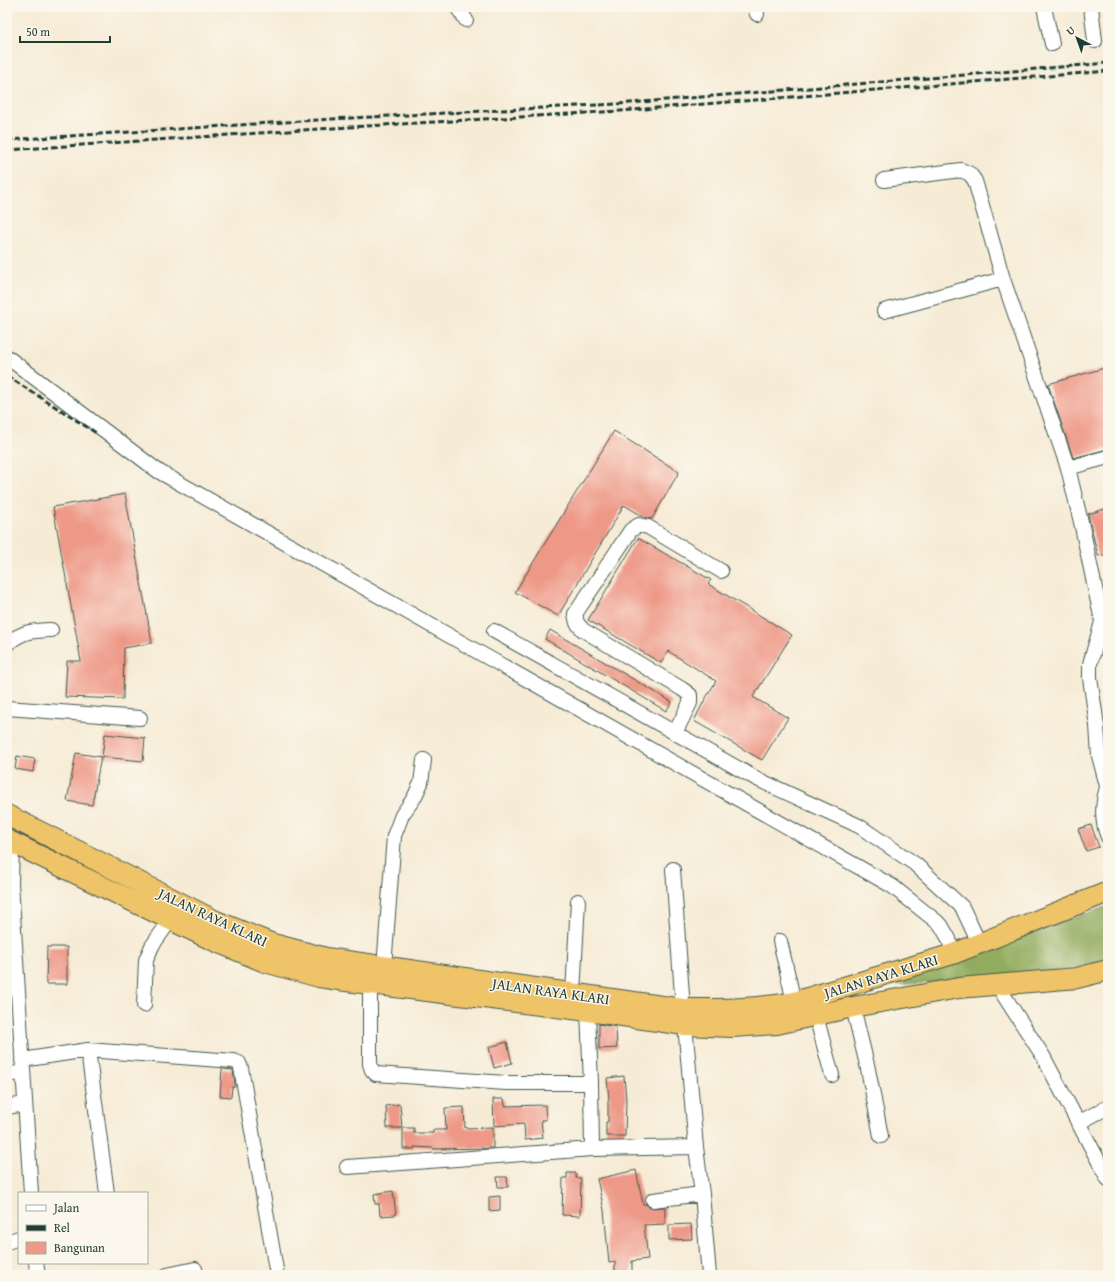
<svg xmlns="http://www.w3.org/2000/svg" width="1115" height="1282" viewBox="0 0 1115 1282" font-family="'Gentium Book Plus',serif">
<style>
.forest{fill:#92ac5e;stroke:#587449}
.building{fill:#ee9887}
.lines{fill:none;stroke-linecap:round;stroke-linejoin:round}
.minor-casing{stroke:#3f574c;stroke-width:16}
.highway-casing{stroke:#3f574c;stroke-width:22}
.minor{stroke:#fff;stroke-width:14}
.highway{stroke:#efc469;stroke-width:20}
.rail{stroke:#1f3d34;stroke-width:3;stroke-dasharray:6 3;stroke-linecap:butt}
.labels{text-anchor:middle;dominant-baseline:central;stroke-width:3;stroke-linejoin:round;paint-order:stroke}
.street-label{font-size:15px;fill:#1f3d34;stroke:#fbf7ec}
</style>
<rect width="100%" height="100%" fill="#fbf7ec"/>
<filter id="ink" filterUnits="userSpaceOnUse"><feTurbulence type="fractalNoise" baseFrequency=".025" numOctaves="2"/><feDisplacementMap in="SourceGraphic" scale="8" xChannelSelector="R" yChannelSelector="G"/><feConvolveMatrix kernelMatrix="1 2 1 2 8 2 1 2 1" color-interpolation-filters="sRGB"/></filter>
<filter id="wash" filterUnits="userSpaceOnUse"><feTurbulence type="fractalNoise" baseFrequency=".012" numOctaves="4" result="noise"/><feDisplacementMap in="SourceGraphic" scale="16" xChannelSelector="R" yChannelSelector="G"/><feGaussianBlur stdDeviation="0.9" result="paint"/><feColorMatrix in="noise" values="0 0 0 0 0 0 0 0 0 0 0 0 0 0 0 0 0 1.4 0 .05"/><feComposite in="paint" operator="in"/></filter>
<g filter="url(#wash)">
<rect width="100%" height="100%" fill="#f6ebd5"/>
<path class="forest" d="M1108 906V961C1036 978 962 981 889 985L996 945Z"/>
<g id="blocks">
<path class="building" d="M1108 367V449L1073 458 1048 384Z
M614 431 679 472 652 519 644 517 624 505 558 616 515 592Z
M125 494 152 643 124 648 123 699 65 697 67 661H81L53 507Z
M1108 508V554L1098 556 1088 514Z
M638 538 711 580 708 584 792 635 753 697 788 718 762 760 694 721 703 703 716 681 668 651 661 663 588 620Z
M550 630 672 702 666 711 545 639Z
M105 734 145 738 143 761 102 757Z
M76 753 101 757 92 805 67 801Z
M17 756 35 759 33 772 15 769Z
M1091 825 1099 847 1086 851 1078 829Z
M47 947H67V984H46Z
M599 1024 616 1027 617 1048 599 1049Z
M507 1042 512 1063 494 1068 489 1047Z
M222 1069 233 1070 235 1085V1087H232L231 1097 220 1096Z
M624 1076 626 1099 625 1136H606V1122H608V1100H609L607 1078Z
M493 1099H504L505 1106 545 1105 546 1120H541L543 1138 525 1140 524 1124 494 1126Z
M400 1104 402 1128H387L386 1106Z
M464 1107 465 1128 493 1127V1148L433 1149V1148L414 1147V1149H403V1128H414V1133H433V1130H446L445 1108Z
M636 1170 643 1204H646L650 1208 665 1207V1224L644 1225 648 1259 632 1261V1275H615V1262L609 1263 604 1210 597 1179Z
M567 1173H576V1178H581L580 1216 562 1215 563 1178H567Z
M497 1177H507L508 1187H498Z
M393 1191 396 1215 380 1216 379 1204H375L374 1194Z
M500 1196V1210L489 1211V1197Z
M691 1224 692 1239 669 1240V1225Z"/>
</g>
</g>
<g filter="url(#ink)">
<use href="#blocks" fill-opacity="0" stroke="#3f574c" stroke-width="1"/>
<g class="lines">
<defs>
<path id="minor" d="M457 7 466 20
M755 7 757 14
M1044 7 1052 44
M1091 7 1095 41
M884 180 961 170 970 174 975 181 1003 279 1068 468 1081 522 1102 621 1108 642
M884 311 1003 279
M7 357 158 471 892 886 941 925 949 939 953 954
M1068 468 1108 457
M1102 622 1090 664V678L1097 726 1099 756 1107 786
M494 631 757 779 859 826 915 864 962 907 979 943
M7 644C23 631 30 631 51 630
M7 708 140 718
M675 733 690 703V695L682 689 583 630 577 623 575 614 631 530 639 525 648 527 721 571
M1108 785C1102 801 1101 821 1108 837
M12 843 11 883 31 1193
M673 869 683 1009
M780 941 794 1002
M384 967 394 836 402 815 414 798 421 783 424 760
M370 985V1064L372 1070 376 1074 506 1083H591
M997 985 1043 1056 1108 1179
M573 994 578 901
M144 1005 146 960 152 946 171 919
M853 1007 868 1069 881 1136
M588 1011 591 1083 592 1149
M816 1016 832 1075
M685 1025 696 1147 702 1194 709 1275
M88 1050 107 1193
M22 1060 88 1050 233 1061 239 1063 241 1068 277 1275
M7 1075 23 1072
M7 1107 25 1104
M1078 1123 1108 1107
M347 1167 592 1149 696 1147
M653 1200 702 1194
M7 1242 19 1238
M36 1263 38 1275
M167 1275 195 1269"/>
<path id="highway" d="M7 815 216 921 273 944 326 958 683 1009C721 1009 757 1009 794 1002L953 954 1108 892
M7 840 210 939 265 962 319 977 346 981 588 1011 685 1025 732 1027 777 1024 853 1007 959 988 1077 978 1108 970"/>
</defs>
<use href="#minor" class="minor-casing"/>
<use href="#highway" class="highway-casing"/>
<use href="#minor" class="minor"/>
<use href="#highway" class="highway"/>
<path class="rail" d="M7 140 332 119 617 104 1108 63
M7 150 333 128 620 111 1108 71
M7 376 98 434"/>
</g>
</g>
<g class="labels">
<g class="street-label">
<text transform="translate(213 917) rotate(25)">JALAN RAYA KLARI</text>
<text transform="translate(881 976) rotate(-17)">JALAN RAYA KLARI</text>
<text transform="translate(551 991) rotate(8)">JALAN RAYA KLARI</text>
</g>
</g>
<rect width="1115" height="1282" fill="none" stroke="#fbf7ec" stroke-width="24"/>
<rect x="18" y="1192" width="130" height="72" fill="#fbf7ec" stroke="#a3ada2"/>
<rect x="26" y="1205" width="20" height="6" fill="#ffffff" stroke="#a3ada2"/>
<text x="54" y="1212" font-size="12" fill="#1f3d34">Jalan</text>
<rect x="26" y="1225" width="20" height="6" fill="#1f3d34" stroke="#a3ada2"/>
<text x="54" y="1232" font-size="12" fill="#1f3d34">Rel</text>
<rect x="26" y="1242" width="20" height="12" fill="#ee9887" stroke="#a3ada2"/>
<text x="54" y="1252" font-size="12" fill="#1f3d34">Bangunan</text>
<g transform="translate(1077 38) rotate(319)" stroke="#fbf7ec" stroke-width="3" paint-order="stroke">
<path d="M0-3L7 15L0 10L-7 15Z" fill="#1f3d34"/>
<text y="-6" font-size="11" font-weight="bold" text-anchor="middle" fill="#1f3d34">U</text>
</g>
<path d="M20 36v6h90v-6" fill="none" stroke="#1f3d34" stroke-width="2"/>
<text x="26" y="36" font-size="12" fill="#1f3d34" stroke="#fbf7ec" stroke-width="3" paint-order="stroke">50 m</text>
</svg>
